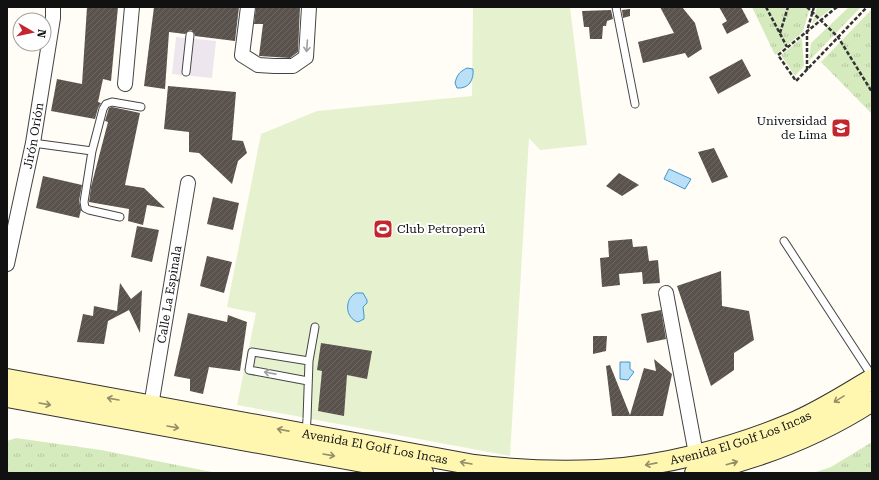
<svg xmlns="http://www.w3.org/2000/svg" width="879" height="480" viewBox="0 0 879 480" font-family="'Roboto Serif',serif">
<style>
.industrial{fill:#eee6ef}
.grass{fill:url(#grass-tufts)}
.pitch{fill:#e6f2cf}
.water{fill:#b9e0f7;stroke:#3f96cf}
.building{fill:url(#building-hatch)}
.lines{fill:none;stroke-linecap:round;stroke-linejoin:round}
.lane-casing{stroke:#444;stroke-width:9}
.street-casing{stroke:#444;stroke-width:16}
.secondary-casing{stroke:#333;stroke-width:22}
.path{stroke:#333;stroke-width:2.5;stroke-dasharray:4 2;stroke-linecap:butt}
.lane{stroke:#fff;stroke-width:7}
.street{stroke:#fff;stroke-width:14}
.secondary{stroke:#fff6b0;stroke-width:20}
.oneway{stroke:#a0a0a0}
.oneway2{stroke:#948f68}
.labels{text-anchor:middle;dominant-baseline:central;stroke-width:4;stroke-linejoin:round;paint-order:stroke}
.poi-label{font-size:12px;fill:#111;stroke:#fff;text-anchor:end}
.street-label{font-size:12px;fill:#111;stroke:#fff}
</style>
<defs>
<pattern id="grass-tufts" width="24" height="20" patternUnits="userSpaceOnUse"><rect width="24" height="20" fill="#d5ebbd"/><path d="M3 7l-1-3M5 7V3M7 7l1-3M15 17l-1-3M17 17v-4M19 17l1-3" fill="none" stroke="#b6c8a1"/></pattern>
<pattern id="building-hatch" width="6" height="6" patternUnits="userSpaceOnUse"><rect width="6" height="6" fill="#5a524d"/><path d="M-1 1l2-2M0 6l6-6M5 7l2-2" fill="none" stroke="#6d6662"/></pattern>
</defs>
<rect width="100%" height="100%" fill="#fffdf5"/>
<path class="industrial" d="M176 37 216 41 212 78 172 74Z"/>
<path class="grass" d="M752 7H810L803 32 775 55Z
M817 7H833L812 24Z
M849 7H861L809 61 811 43Z
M872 9V114L821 62Z
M802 38 804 66 795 76 781 55Z
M16 438 101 450 217 473H7V441Z
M872 442V473H813L831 467Z"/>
<path class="pitch" d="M473 7H570L587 145 540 150 529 138 510 456 237 405 256 313 227 307 261 134 317 111 472 96Z"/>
<path class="water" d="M467 68 473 69C474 80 469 89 457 88L455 83C457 75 459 72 467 68Z
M669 169 691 179 685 189 664 179Z
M356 293H363L367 300V303L363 307 364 315V319L358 322C345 318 344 299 356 293Z
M620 362H630V369L634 372 628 380 620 379Z"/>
<path class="building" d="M87 7H118L111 81 103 79 98 102 101 103 98 108 95 119 51 111 57 79 82 84Z
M154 7H239L235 41 195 36 194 33 191 30 188 31 185 34 169 32 165 89 144 86Z
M256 7H300L298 52 290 58 259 56 263 24H254Z
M660 7H682L695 23 702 49 688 58 685 53 643 63 638 42 674 33Z
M719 7H741L749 22 727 34 722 24 727 21Z
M630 9V16L623 18 622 10Z
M611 10 613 19 607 21 606 26H603L602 39H590L589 27H584L582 11Z
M742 59 751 76 718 94 709 77Z
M168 86 236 92 232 140 243 141 247 153 238 161 232 184 199 153 189 152V132L164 129Z
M112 107 140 113 125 185 144 188 165 208 147 205 143 225 128 221 129 209 89 202 91 187 108 122 105 121 108 111 109 108Z
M714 148 728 177 712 183 698 152Z
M619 173 639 185 622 196 606 186Z
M43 176 82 185 79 201 81 210 79 218 36 208Z
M213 197 239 203 233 230 207 224Z
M137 226 159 230 152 262 131 257Z
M632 239 633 247 647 246 649 261 658 260 660 283 643 284 642 272 619 274 620 285 602 287 600 258 609 257 608 241Z
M207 256 232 262 224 293 200 286Z
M721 271 722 306 749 311 754 340 734 353V370L711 386 677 286Z
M120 283 131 299 142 290 140 333 129 310 108 321 104 344 77 342 83 314 93 316 94 306 117 311Z
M661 310 666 339 647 343 641 314Z
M188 313 227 322 228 315 247 322 240 371 209 367 203 394 190 391V379L174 376Z
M593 336H607L606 351 593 354Z
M321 343 372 351 367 379 347 375 344 416 318 411 322 371 317 370Z
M654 359 672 374 663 416H612L606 366 610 365 630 415 644 368 656 371Z"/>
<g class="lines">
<defs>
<path id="lane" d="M616 7 635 104
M186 72 190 35
M33 143 92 151 84 202 85 208 89 210 120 217
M92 151 103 109 106 104 112 102 141 107
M784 241 872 376
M308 381 249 370 252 352 309 361
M306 432 307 419 309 361 315 327"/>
<g id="street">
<path d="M248 7 242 55 258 65 274 66H293L306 57 309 7"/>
<path d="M125 84 132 7"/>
<path id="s1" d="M7 264 33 143 53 18V7"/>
<path d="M666 293 696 454"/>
<path id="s2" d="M151 406 188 183"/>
</g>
<g id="secondary">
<path id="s3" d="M7 379 474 465C515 470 557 472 598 470 661 467 732 448 790 424 819 412 845 395 872 379"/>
<path d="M7 397 423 473"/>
<path d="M695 473C757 459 818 436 872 401"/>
</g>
</defs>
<use href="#lane" class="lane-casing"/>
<use href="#street" class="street-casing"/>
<use href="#secondary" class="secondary-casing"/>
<path class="path" d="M766 7 787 47
M807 7 838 37 872 92
M837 7 778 55 796 81 867 7
M780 33 788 7
M807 70V31L814 7"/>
<use href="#lane" class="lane"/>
<use href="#street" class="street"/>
<use href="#secondary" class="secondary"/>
</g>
<defs><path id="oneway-shaft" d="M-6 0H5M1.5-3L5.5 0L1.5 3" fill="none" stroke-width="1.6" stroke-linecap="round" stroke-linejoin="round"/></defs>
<g class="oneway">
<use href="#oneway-shaft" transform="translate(307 46) rotate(94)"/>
<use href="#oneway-shaft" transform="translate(270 373) rotate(-169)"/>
</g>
<g class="oneway2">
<use href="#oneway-shaft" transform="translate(113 399) rotate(-170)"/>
<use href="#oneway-shaft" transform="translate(839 399) rotate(148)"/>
<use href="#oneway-shaft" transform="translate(45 404) rotate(10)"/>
<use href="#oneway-shaft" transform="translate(173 427) rotate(10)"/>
<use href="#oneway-shaft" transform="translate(283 430) rotate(-169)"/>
<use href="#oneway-shaft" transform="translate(329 455) rotate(10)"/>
<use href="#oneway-shaft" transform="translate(466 463) rotate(-170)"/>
<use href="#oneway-shaft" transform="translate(732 463) rotate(-16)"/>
<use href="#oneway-shaft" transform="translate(651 464) rotate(169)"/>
</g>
<defs>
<symbol id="university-square" viewBox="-11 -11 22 22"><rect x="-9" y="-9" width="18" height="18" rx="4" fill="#c4262e" stroke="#fff"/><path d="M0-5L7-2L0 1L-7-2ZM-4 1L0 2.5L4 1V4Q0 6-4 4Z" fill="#fff"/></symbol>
<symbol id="stadium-square" viewBox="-11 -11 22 22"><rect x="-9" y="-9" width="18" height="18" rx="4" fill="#c4262e" stroke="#fff"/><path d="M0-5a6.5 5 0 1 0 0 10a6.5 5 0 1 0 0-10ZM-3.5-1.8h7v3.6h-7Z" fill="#fff"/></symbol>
</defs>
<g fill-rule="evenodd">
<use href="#university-square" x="830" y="117" width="22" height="22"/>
<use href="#stadium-square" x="372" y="218" width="22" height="22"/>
</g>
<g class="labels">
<g class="poi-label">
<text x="827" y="121">Universidad<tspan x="827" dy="14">de Lima</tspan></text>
<text x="397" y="229" text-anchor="start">Club Petroperú</text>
</g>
<g class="street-label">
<text stroke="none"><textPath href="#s1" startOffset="131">Jirón Orión</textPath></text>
<text stroke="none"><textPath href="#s2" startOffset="113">Calle La Espinala</textPath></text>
<text stroke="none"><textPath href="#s3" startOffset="746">Avenida El Golf Los Incas</textPath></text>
<text stroke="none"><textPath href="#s3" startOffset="374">Avenida El Golf Los Incas</textPath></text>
</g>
</g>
<rect width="879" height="480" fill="none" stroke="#111111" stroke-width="16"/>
<g transform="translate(32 32) rotate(99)"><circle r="19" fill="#ffffff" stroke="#a0a0a0"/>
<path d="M0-3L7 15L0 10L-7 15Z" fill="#c4262e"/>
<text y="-6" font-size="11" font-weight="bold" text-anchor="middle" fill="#111111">N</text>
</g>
</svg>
